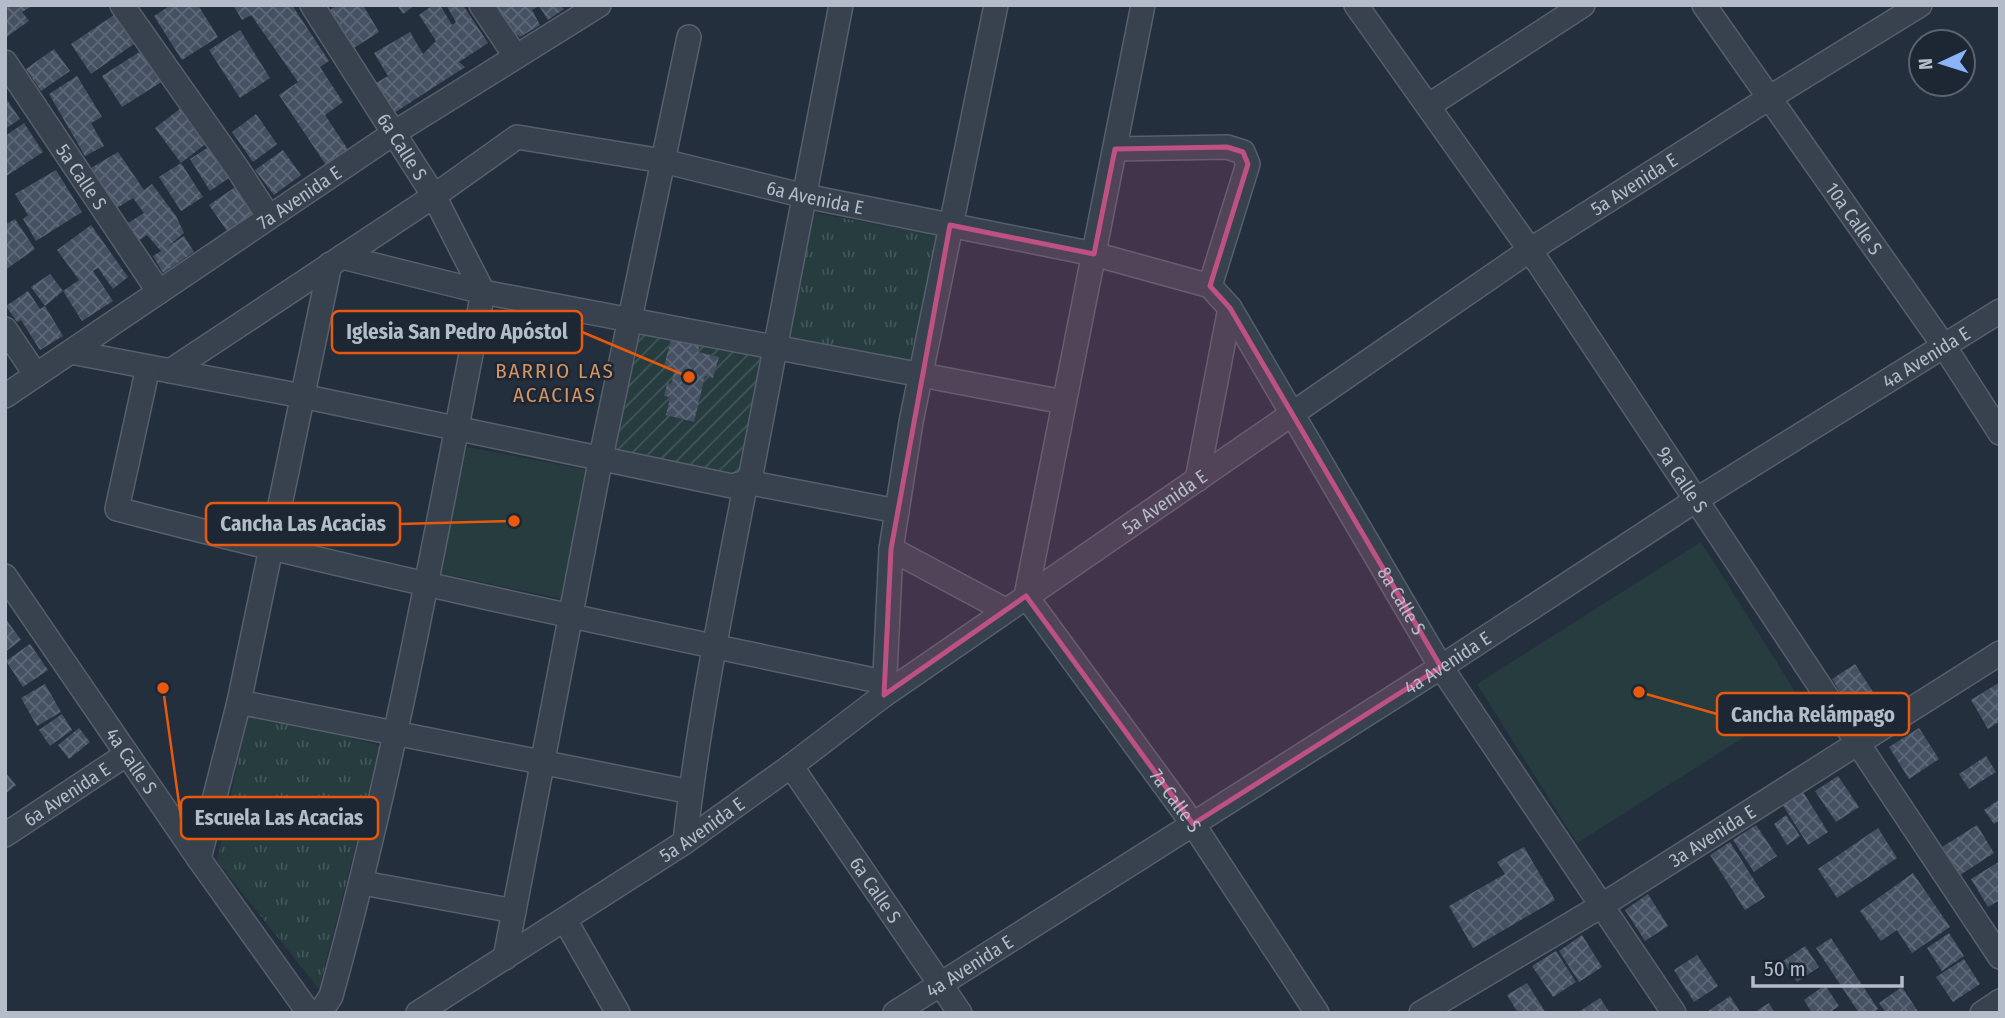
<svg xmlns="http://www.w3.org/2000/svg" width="2005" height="1018" viewBox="0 0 2005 1018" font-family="'Fira Sans Condensed',sans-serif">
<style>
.grass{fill:#263c3f}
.park{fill:url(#park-tufts)}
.garden{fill:url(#garden-furrows)}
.building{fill:url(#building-cross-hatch)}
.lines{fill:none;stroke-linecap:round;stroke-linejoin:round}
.minor-casing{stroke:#565f6c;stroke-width:26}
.minor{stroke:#38414e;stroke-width:23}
.marked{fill:#bd5182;fill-opacity:0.2;stroke:#bd5182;stroke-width:5;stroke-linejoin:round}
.labels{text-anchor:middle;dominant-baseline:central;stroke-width:5;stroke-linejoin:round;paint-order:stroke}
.street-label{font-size:19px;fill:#b4bcc9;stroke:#1d2633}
.neighbourhood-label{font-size:21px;letter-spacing:2px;fill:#d59563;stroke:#1d2633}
.leader{fill:none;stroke:#e8590c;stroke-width:2.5}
.callout-dot{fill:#e8590c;stroke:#1d2633;stroke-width:2.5}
.callout{fill:#1d2633;stroke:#e8590c;stroke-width:2.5}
.callout-label{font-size:21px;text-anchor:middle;font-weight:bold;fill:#b4bcc9}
</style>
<defs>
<pattern id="park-tufts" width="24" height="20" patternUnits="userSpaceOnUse" patternTransform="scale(1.75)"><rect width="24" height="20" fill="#263c3f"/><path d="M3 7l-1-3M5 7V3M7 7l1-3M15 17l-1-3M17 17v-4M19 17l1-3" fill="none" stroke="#435659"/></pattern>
<pattern id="garden-furrows" width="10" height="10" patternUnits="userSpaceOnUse" patternTransform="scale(1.75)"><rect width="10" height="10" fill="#263c3f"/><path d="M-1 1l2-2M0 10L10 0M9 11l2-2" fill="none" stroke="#435659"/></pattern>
<pattern id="building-cross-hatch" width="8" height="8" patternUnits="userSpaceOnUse" patternTransform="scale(1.75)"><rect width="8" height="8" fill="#455162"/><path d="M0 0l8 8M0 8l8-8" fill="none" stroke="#5d6877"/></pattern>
</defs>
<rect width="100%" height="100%" fill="#242f3e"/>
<path class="grass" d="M467 447 588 470 562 599 439 573Z
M1701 542 1801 701 1577 843 1477 684Z"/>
<path class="park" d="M809 212 940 236 914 365 785 341Z
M249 710 381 746 319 989 217 861Z"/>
<path class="garden" d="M634 324 673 332 664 366 675 369 671 384 667 383 664 396 670 397 666 415 693 422 705 376 713 378 718 357 698 352 702 337 768 350 745 469 732 476 607 455Z"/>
<path class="building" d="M5 5H34L22 12 29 21 5 38Z
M171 5H198L218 37 182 60 154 16Z
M233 5H292L329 61 320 67 343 102 325 115 349 151 326 165 279 95 298 82 251 15 242 20Z
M338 5H363L379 32 354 48 330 10Z
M397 5H415L403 14Z
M433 5H440L452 25 456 22 446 5H463L488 43 459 62 465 67 394 113 376 83 388 76 374 53 410 32 423 54 436 41 419 15Z
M491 5H559L564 9 548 20 539 6 532 10 540 25 520 37 504 26Z
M114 15 138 41 91 74 71 44Z
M240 30 270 78 240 98 209 50Z
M54 49 70 71 41 91 26 69Z
M144 49 163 81 122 107 102 76Z
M77 76 102 117 91 123 104 146 85 156 49 94Z
M5 97 20 119 5 129Z
M181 108 207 143 181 163 203 197 181 211 159 177 181 163 155 128Z
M256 114 277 144 253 162 232 132Z
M24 123 43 152 5 177V136Z
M213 144 233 175 210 191 190 159Z
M283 150 301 175 274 195 255 170Z
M118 152 144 190 152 184 176 216 184 233 167 247 184 236 194 252 163 273 153 256 161 251 147 235 138 241 128 223 144 213 133 198 117 208 91 168Z
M56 170 82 212 36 241 23 219 28 215 15 194Z
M241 183 259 209 227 231 209 205Z
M15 219 35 249 5 270V225Z
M91 225 128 277 113 289 98 268 93 271 113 301 82 321 63 291 79 280 57 250Z
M50 274 63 291 45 306 31 287Z
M28 291 40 309 45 306 63 336 40 350 21 320 17 322 6 306Z
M673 332 702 337 698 352 719 357 713 378 705 376 694 422 666 415 670 397 664 396 667 383 671 384 675 369 664 366Z
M5 618 21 640 5 652Z
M30 644 48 670 23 687 6 661Z
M1855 664 1875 695 1852 711 1832 679Z
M2000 682V721L1988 729 1971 700Z
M45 684 61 712 37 726 21 698Z
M62 714 72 730 50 746 39 730Z
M79 728 90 742 69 759 58 745Z
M1919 728 1939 759 1909 779 1889 747Z
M1986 756 1996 772 1969 789 1959 774Z
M5 772 16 785 5 794Z
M1838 776 1859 807 1836 822 1815 791Z
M1800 787 1828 832 1808 845 1779 799Z
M2000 799V820L1994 824 1984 810Z
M1786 815 1800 836 1787 845 1774 824Z
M1756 825 1777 856 1754 872 1733 840Z
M1977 825 1994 853 1960 875 1942 847Z
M1878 828 1897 858 1837 898 1818 869Z
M1730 842 1765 897 1745 910 1710 855Z
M1524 847 1555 900 1473 948 1449 906 1505 874 1497 862Z
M2000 861V900L1988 907 1971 879Z
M1913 873 1950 927 1912 953 1897 930 1881 941 1860 911Z
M1648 894 1668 926 1645 941 1625 910Z
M1949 933 1964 956 1942 971 1927 948Z
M1582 935 1602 967 1579 982 1559 951Z
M1831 938 1878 1009 1873 1013H1859L1816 948Z
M1805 946 1819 967 1797 982 1783 961Z
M1556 951 1576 982 1553 997 1532 966Z
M1697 955 1718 986 1694 1002 1674 970Z
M1964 959 1980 984 1953 1002 1936 977Z
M1527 983 1546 1013H1518L1507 995Z
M1825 985 1839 1006 1829 1013H1812L1804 1000Z
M1902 987 1919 1013H1886L1879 1003Z
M1730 996 1741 1013H1710L1708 1011Z
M1600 998 1610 1013H1577Z
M1769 1003 1775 1013H1753Z"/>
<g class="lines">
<defs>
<g id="minor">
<path d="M122 5 237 168 269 217"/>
<path id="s1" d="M312 5 434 196 483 292"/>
<path d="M481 5 516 57"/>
<path id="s2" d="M1143 5 1026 596 1193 824 1317 1013"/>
<path id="s3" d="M1356 5 1530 250 2000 957"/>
<path id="s4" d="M1704 5 1944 346 2000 433"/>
<path id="s5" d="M5 62 159 292"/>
<path d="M1428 106 1583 5"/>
<path d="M1115 149 1227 147 1243 152 1248 164 1210 286"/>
<path d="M342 257 483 292 1064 402"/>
<path id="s6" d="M1210 286 1230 308 1441 667 1674 1013"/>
<path d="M5 329 36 375"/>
<path d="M71 352 302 396 732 486 746 482 897 511"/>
<path d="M148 367 117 509C371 576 627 628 884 682"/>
<path id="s7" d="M170 371 434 196 517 137 663 161 805 196 1094 254 1210 286"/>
<path id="s8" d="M5 396 394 133 599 5"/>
<path d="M1197 480 1230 308"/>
<path d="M891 549 1005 610"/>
<path id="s9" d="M5 576 199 859 309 1013"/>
<path d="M884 695 891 549 911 422 996 5"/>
<path d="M239 702 691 792"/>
<path id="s10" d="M791 766 960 1013"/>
<path id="s11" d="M5 835 127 754"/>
<path d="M685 842C698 721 723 601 746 482L751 474 841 5"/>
<path d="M199 859 239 702 330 264"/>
<path d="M363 883 514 911"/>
<path d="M565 920 618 1013"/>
<path d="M505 958 601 457 689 37"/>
<path d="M320 1013 331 996C395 765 437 528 483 292"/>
<path id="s12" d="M418 1013 685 842 791 766 884 695 1530 250 1769 98 1920 5"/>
<path id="s13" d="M895 1013 1441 667 1696 500 2000 311"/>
<path id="s14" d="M1421 1013 1601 906 2000 653"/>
<path d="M1982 1013 2000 1001"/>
</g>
</defs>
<use href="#minor" class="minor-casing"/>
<use href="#minor" class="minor"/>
</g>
<path class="marked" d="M1227 147 1243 152 1248 164 1210 286 1230 308 1441 667 1193 824 1026 596 884 695 891 549 950 225 1094 254 1115 149Z"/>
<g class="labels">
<g class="street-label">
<text stroke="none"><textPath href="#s1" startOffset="168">6a Calle S</textPath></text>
<text stroke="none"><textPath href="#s5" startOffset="138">5a Calle S</textPath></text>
<text stroke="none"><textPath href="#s12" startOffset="1472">5a Avenida E</textPath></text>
<text stroke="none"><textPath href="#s8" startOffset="355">7a Avenida E</textPath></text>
<text stroke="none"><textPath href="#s7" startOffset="723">6a Avenida E</textPath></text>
<text stroke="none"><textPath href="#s4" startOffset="261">10a Calle S</textPath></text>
<text stroke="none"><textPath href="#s13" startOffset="1222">4a Avenida E</textPath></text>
<text stroke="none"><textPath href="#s3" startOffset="576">9a Calle S</textPath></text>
<text stroke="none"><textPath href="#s12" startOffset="905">5a Avenida E</textPath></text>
<text stroke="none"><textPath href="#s6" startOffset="369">8a Calle S</textPath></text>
<text stroke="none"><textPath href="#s13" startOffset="654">4a Avenida E</textPath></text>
<text stroke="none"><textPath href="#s9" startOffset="224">4a Calle S</textPath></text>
<text stroke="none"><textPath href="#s11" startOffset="74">6a Avenida E</textPath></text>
<text stroke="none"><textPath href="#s2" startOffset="856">7a Calle S</textPath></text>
<text stroke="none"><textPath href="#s12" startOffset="338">5a Avenida E</textPath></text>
<text stroke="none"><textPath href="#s14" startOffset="341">3a Avenida E</textPath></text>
<text stroke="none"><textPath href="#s10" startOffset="150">6a Calle S</textPath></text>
<text stroke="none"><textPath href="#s13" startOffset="88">4a Avenida E</textPath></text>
</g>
<g class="neighbourhood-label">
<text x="555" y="371">BARRIO LAS<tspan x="555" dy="24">ACACIAS</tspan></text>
</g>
</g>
<path class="leader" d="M689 377L582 332M514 521L400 524M1639 692L1717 714M163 688L181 818"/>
<g class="callout-dot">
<circle cx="689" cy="377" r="7"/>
<circle cx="514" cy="521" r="7"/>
<circle cx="1639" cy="692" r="7"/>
<circle cx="163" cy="688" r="7"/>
</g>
<g class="callout">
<rect x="332" y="311" width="250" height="42" rx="7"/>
<rect x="206" y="503" width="194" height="42" rx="7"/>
<rect x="1717" y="693" width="192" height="42" rx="7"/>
<rect x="181" y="797" width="197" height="42" rx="7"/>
</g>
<g class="callout-label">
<text x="457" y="339">Iglesia San Pedro Apóstol</text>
<text x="303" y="531">Cancha Las Acacias</text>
<text x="1813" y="722">Cancha Relámpago</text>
<text x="279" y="825">Escuela Las Acacias</text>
</g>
<rect width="2005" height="1018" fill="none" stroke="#b4bcc9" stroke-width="14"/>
<g transform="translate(1942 63) rotate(266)"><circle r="33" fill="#1d2633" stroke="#59626f" stroke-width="2"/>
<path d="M0-5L12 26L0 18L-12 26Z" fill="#8ab4f8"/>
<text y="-10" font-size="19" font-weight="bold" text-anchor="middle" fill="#b4bcc9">N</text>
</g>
<path d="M1753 976v10h149v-10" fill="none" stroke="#b4bcc9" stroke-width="3.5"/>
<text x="1764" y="976" font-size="21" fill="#b4bcc9" stroke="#1d2633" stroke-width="5" paint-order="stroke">50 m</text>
</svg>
